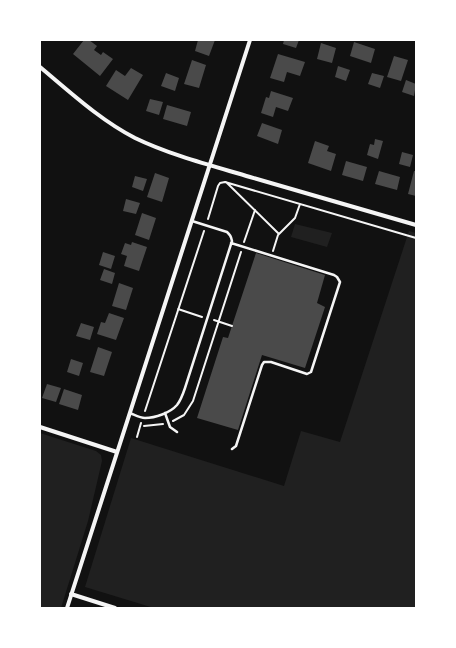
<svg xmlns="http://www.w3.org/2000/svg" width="456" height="648" viewBox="0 0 456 648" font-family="Mulish,sans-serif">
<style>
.green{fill:#202020}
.building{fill:#4a4a4a}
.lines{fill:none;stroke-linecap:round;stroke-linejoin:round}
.path{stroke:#f5f5f5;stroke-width:2}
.service{stroke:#f5f5f5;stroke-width:2.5}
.minor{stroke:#f5f5f5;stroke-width:4}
</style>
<rect width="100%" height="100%" fill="#111"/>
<path class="green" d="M295 224 332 233 327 247 291 237Z
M409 231 416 233V608H154L85 587 131 438 284 486 301 431 340 442Z
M40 433 96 451 101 455 102 461 88 521 61 608H40Z"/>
<path class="building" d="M84 40H89L97 46 94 50 101 55 103 52 113 59 100 76 73 54Z
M198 40H215L209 56 195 51Z
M284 40H299L296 48 283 44Z
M354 42 375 49 371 63 350 56Z
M321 43 336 48 332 63 317 59Z
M278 54 305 62 300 76 287 72 284 82 270 78Z
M394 56 408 60 401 81 387 77Z
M192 60 206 65 199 88 184 84Z
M338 66 350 70 346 81 335 77Z
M131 68 143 75 128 100 106 86 116 70 125 76Z
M166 73 179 78 175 91 161 86Z
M372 73 384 76 380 88 368 84Z
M406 80 416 84 414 96 402 92Z
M271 91 293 98 288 111 276 107 273 117 261 113 266 97 269 98Z
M150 99 163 102 159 115 146 111Z
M167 105 191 112 187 126 163 119Z
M262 123 282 130 278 144 257 136Z
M375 139 383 141 378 159 367 155 370 144 374 145Z
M315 141 329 146 327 151 336 154 331 171 308 163Z
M402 152 413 155 410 167 399 164Z
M346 161 367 167 363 181 342 175Z
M379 171 400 177 397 190 375 184Z
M414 171H416V196L408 194Z
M155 173 169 178 162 202 147 197Z
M135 176 147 179 143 191 132 187Z
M126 199 140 203 136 214 123 211Z
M142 213 156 218 149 240 135 235Z
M132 242 147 247 139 271 124 266 127 256 121 254 125 243 131 245Z
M103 252 115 256 111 269 99 265Z
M256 253 325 275 317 303 325 307 305 368 262 355 238 430 197 418 223 337 228 338Z
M104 269 115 273 112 284 100 280Z
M119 283 133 288 126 310 112 306Z
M109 313 124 318 116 340 97 334 101 322 105 323Z
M81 323 94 327 90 340 76 336Z
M98 347 112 352 104 376 90 372Z
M71 359 83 363 79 376 67 372Z
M47 384 61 388 56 402 42 398Z
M64 389 82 395 78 410 59 404Z"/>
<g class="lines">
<path class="path" d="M226 182 279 234
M208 219 218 186 220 183 225 182 416 238
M244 242 255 210
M273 251 278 235 295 218 300 204
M178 309 202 317
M214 320 232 326
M145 411 204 231
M173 421 184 415 193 401 241 252
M144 426 163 424
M137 437 141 423"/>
<path class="service" d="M231 243 334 275 337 277 340 282 311 372 307 374 271 362H264L262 365 236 446 232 449
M130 413C135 415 140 418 145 418 155 418 170 413 177 405 181 400 183 394 185 388L232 241C231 236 230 235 227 232L192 221
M165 413 170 427 177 432"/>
<path class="minor" d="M40 67C70 92 100 120 135 138 170 155 213 166 250 177 305 193 361 209 416 225
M40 427 117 452
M71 594 115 608
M67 608 250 40"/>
</g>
<rect width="456" height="648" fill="none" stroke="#ffffff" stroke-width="82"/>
</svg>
